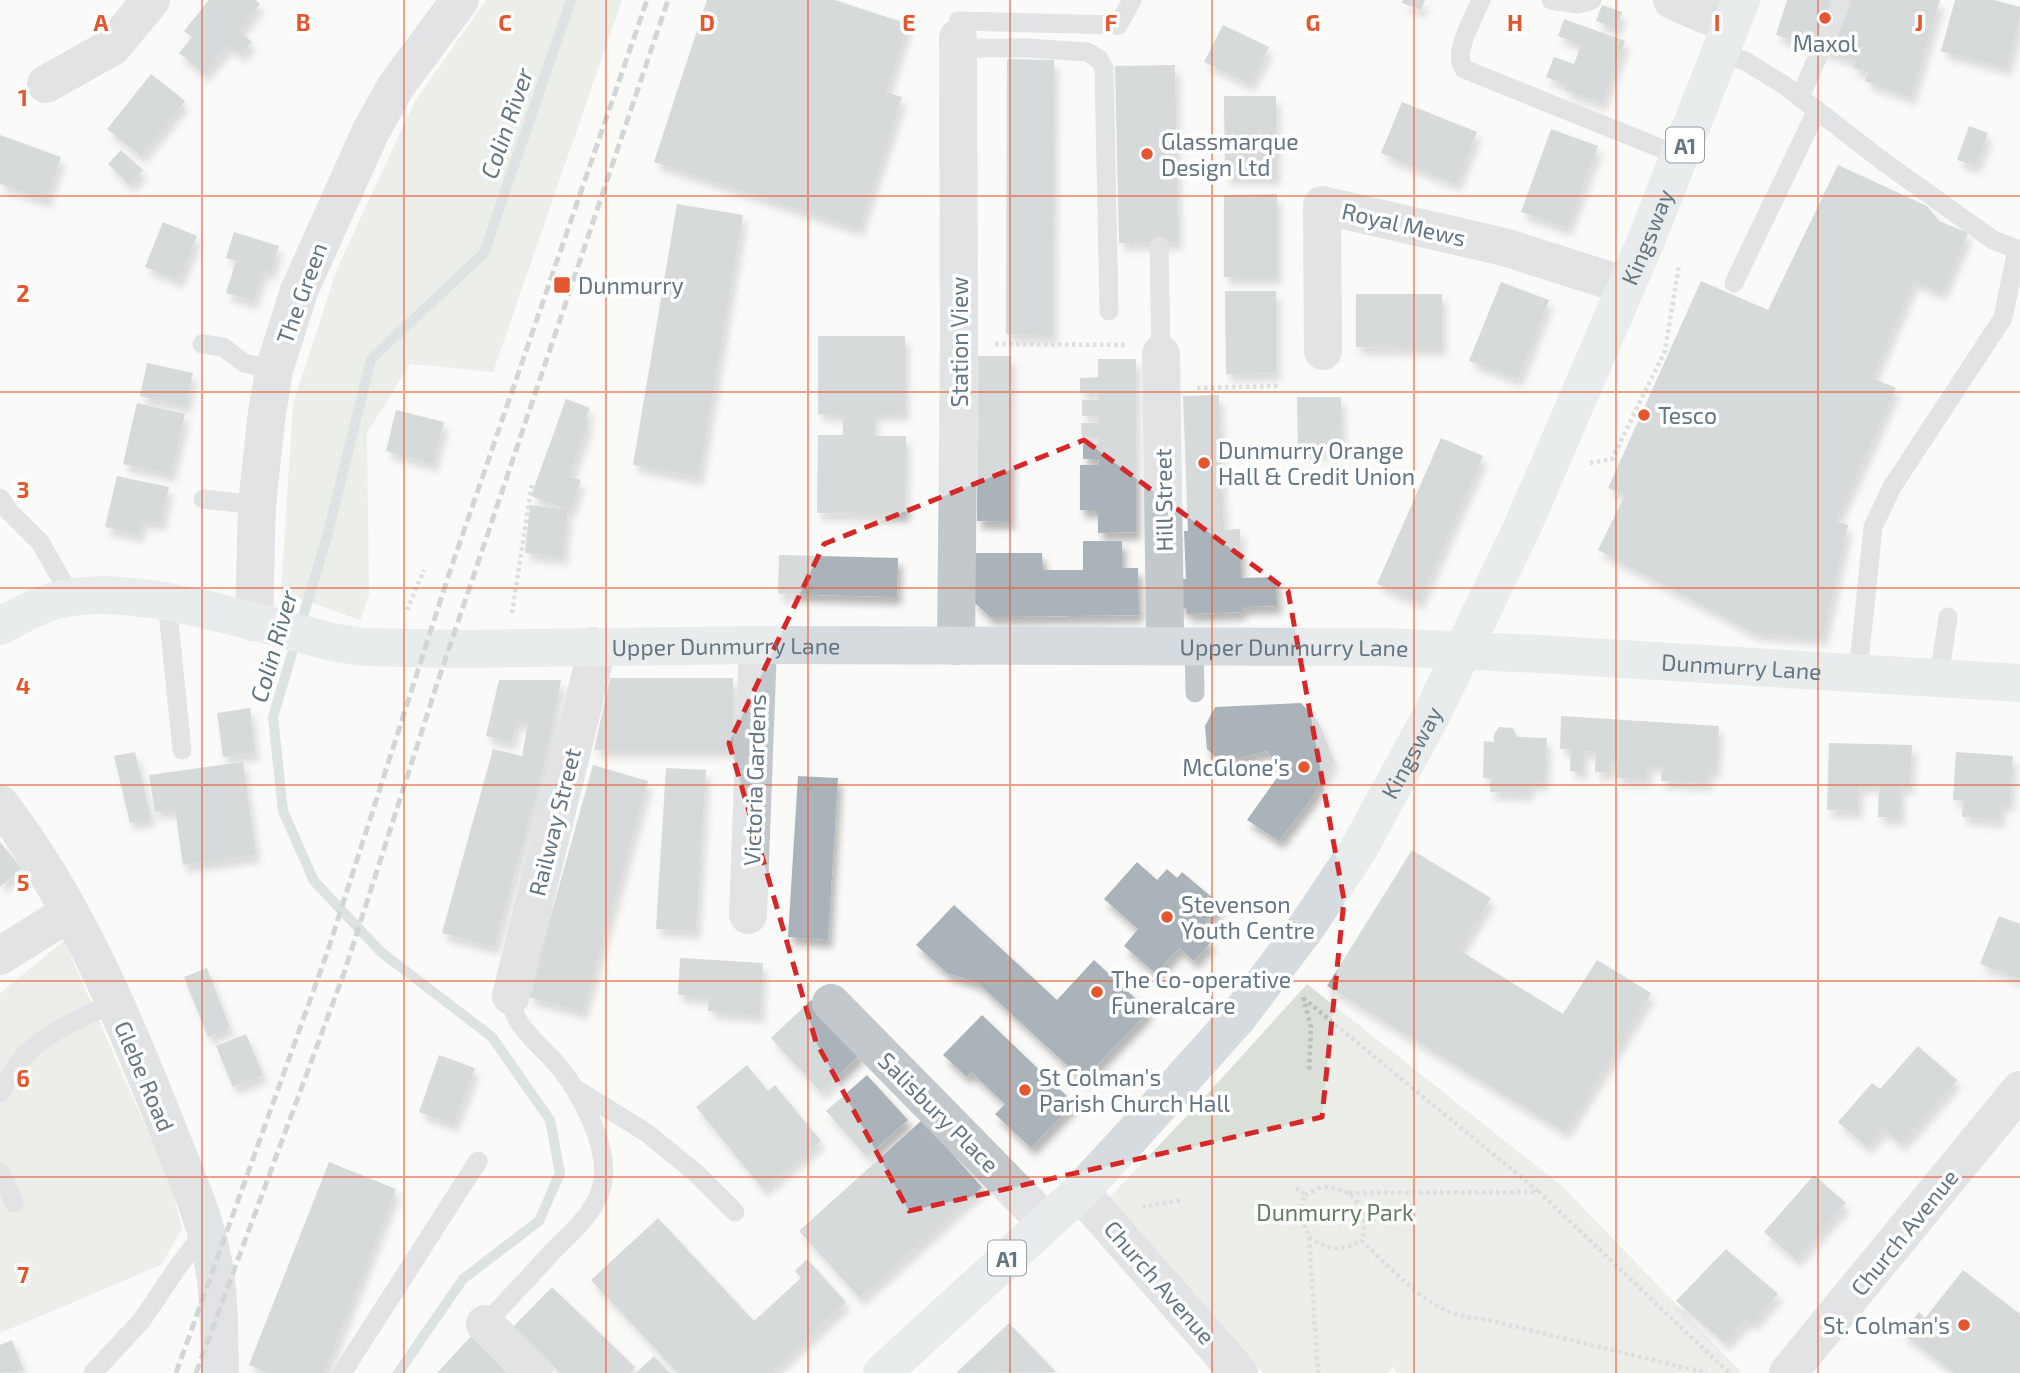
<svg xmlns="http://www.w3.org/2000/svg" width="2020" height="1373" viewBox="0 0 2020 1373" font-family="'Exo 2',sans-serif">
<style>
.green{fill:#dadfd7}
.lines{fill:none;stroke-linecap:round;stroke-linejoin:round}
.stream{stroke:#bbc7cb;stroke-width:10}
.building{fill:#aab3b9;filter:url(#shadow)}
.path{stroke:#bbbfc2;stroke-width:4.5;stroke-dasharray:3.5 3.5;stroke-linecap:butt}
.lane{stroke:#c3c8cc;stroke-width:19}
.street{stroke:#c3c8cc;stroke-width:38}
.secondary{stroke:#d6dbdf;stroke-width:38}
.primary{stroke:#d6dbdf;stroke-width:38}
.rail{stroke:#a2aab0;stroke-width:5;stroke-dasharray:10 5;stroke-linecap:butt}
.marked{fill:none;stroke:#d62828;stroke-width:5;stroke-dasharray:14 9;stroke-linejoin:round}
.grid{fill:none;stroke:#e4572e;stroke-width:2;stroke-opacity:0.55}
.poi-dot{fill:#e4572e;stroke:#fff;stroke-width:2.5}
.labels{text-anchor:middle;dominant-baseline:central;stroke-width:7;stroke-linejoin:round;paint-order:stroke}
.shield{fill:#fff;stroke:#939fa8;stroke-width:2}
.shield-label{font-size:21px;font-weight:bold;fill:#657683}
.poi-label{font-size:23px;fill:#657683;stroke:#fff;text-anchor:start}
.street-label{font-size:23px;fill:#657683;stroke:#fff}
.park-label{font-size:23px;fill:#687a64;stroke:#fff}
.water-label{font-size:24px;font-style:italic;fill:#60757c;stroke:#fff}
.grid-label{font-size:23px;text-anchor:middle;font-weight:bold;fill:#e4572e;stroke:#fff;stroke-width:7;stroke-linejoin:round;paint-order:stroke}
</style>
<defs>
<filter id="shadow"><feDropShadow dx="4.5" dy="8" stdDeviation="3.5" flood-color="#0004"/></filter>
</defs>
<rect width="100%" height="100%" fill="#fafaf8"/>
<path class="green" d="M486 0H622L493 372 410 364 367 433 369 595 360 620 281 592 293 404 337 269 415 101Z
M64 941 171 1185 182 1229 161 1265 0 1333V993Z
M1307 984 1563 1187 1742 1373H1398L1392 1367 1388 1373H1263L1108 1199 1202 1100Z"/>
<g class="lines">
<path class="stream" d="M398 1373 463 1279 539 1221 560 1173 550 1120 492 1037 381 952 314 881 283 811 273 717 328 533 371 359 484 253 571 0"/>
</g>
<path class="building" d="M209 0H255L260 4 239 31 252 42 241 55 228 45 204 74 179 53 192 37 184 31Z
M707 0H835L908 24 886 92 902 97 859 229 654 162Z
M1403 0H1425L1421 10 1402 3Z
M1787 0H1940L1911 97 1865 81 1868 72 1853 68 1855 61 1776 35Z
M1955 0H1994L2020 7V17L2007 68 1941 51Z
M1602 5 1622 12 1616 29 1596 21Z
M1564 19 1625 41 1602 103 1565 90 1567 85 1546 77 1554 57 1574 64 1581 45 1558 36Z
M1223 25 1269 47 1250 84 1204 62Z
M1007 59 1054 60 1053 335 1006 334Z
M1175 65 1178 242 1119 243 1115 66Z
M151 74 185 101 141 156 107 129Z
M1224 96H1276V177H1225Z
M1402 102 1477 132 1456 184 1381 153Z
M1969 126 1988 133 1976 166 1957 160Z
M1551 129 1598 146 1567 228 1521 212Z
M0 135 61 157 46 200 0 184Z
M121 150 143 170 130 185 108 164Z
M1838 165 1927 206 1939 221 1968 233 1942 293 1914 281 1872 378 1896 388 1836 521 1848 525 1823 638 1755 633 1598 550 1625 495 1608 488 1701 281 1768 310Z
M1277 194V277H1224V195Z
M677 204 743 215 699 477 633 465Z
M163 222 197 236 179 280 145 267Z
M234 232 279 246 270 272 263 270 253 301 226 293 236 261 226 258Z
M1501 282 1549 300 1518 379 1469 361Z
M1225 291H1276V373L1226 374Z
M1356 294H1442V348L1356 347Z
M818 336H905V413H874V436H906L905 514 817 513 818 435H843V414H818Z
M978 356H1011L1010 522 977 521Z
M1098 359H1136V532L1098 533V510H1080V465H1098L1099 459H1083V444H1098L1099 437H1082L1081 423H1099V416H1082V400H1099L1098 392 1080 393V378L1098 377Z
M147 363 193 373 186 406 140 396Z
M1219 395 1224 530 1240 529 1241 578 1276 577 1277 606 1242 607V612L1187 614 1186 608H1179L1178 579H1186L1184 531H1188L1183 396Z
M1297 397H1341L1342 451 1298 452Z
M566 399 590 408 585 420 589 421 569 477 581 480 570 510H568L563 557 525 553 530 505 568 510 531 496Z
M137 403 185 414 171 474 123 464Z
M396 410 444 422 433 464 386 451Z
M1441 438 1483 456 1419 602 1377 584Z
M117 476 169 487 161 523 142 520 139 535 105 527Z
M1083 541H1122V568H1138L1139 615 990 617 974 602 973 553H1042L1043 570H1083Z
M779 555 898 558 897 597 778 594Z
M610 678H733V750H594Z
M499 680H561L545 763 494 947 442 933 493 749 522 756 528 723 516 721 512 742 486 736Z
M1301 703 1318 721 1334 761 1312 798 1279 841 1247 820 1281 772 1267 751 1223 763 1207 749 1205 726 1215 707Z
M250 708 255 753 223 757 217 713Z
M1561 716 1719 726 1716 771 1709 770 1708 783 1661 781 1662 765H1648L1647 779 1616 778 1617 756H1612L1611 772H1595L1596 752 1583 751V772L1570 771 1571 749H1560Z
M1499 727 1513 728 1517 737 1547 738 1545 783H1530L1529 793 1490 792 1491 778H1483L1484 741 1494 742V734Z
M1829 743 1912 745 1910 786H1901L1900 818 1878 817 1879 785H1859L1858 811 1827 810Z
M135 752 151 818 130 823 114 756Z
M1956 752 2013 756 2010 803H2002L2000 820 1962 817 1963 800H1953Z
M243 762 256 855 183 865 175 809 155 812 149 775Z
M593 765 648 781 583 1012 528 997Z
M666 768 706 770 696 931 656 929Z
M798 776 838 778 828 940 788 937Z
M0 842 22 868 0 887Z
M1412 850 1491 898 1459 950 1563 1014 1597 960 1651 993 1565 1132 1327 986Z
M1137 862 1157 880 1167 869 1177 878 1182 872 1221 905 1198 931 1211 942 1194 961 1179 948 1156 974 1124 946 1138 929 1104 899Z
M954 905 1057 1000 1094 960 1149 1011 1083 1080 978 983 947 973 916 945Z
M1999 916 2020 924V979L1980 964Z
M680 958 763 963 760 1015 708 1011 709 997 678 995Z
M207 968 230 1028 208 1037 184 977Z
M811 1000 861 1054 821 1092 771 1038Z
M982 1015 1074 1103 1031 1148 995 1114 1005 1104 971 1072 967 1077 943 1055Z
M246 1034 263 1075 233 1087 216 1046Z
M1918 1046 1957 1080 1901 1144 1883 1128 1867 1147 1838 1122 1872 1083 1880 1089Z
M439 1055 475 1068 454 1124 419 1112Z
M747 1065 768 1091 775 1085 821 1141 763 1189 696 1107Z
M867 1075 908 1120 867 1157 826 1111Z
M922 1120 982 1187 860 1298 799 1231Z
M329 1162 396 1189 324 1373H269L249 1365Z
M1814 1175 1846 1203 1796 1260 1764 1232Z
M658 1218 754 1321 801 1278 795 1271 807 1259 846 1302 770 1373H678L591 1280Z
M1726 1249 1778 1294 1752 1324 1747 1319 1725 1343 1676 1301Z
M1963 1270 2020 1314V1373H1954L1902 1333 1919 1312 1925 1318Z
M552 1287 635 1367 629 1373H560L513 1327Z
M1009 1323 1056 1372 956 1373 990 1341Z
M474 1333 517 1373H437Z
M12 1340 24 1371 0 1373V1345Z
M654 1356 670 1373H636Z"/>
<g class="lines">
<path class="path" d="M995 344 1127 345
M1197 388 1281 386
M1590 463 1612 459 1665 351 1679 265
M407 610 424 570
M512 613 532 483
M1303 997 1311 1027 1309 1071
M1303 998 1538 1191
M1206 1105 1217 1115
M1296 1188 1305 1195 1300 1212 1309 1237 1318 1373
M1349 1193 1539 1192 1729 1373
M1305 1195C1311 1192 1319 1187 1325 1187 1358 1189 1369 1212 1362 1241 1386 1263 1411 1292 1441 1308 1455 1316 1472 1318 1488 1320L1707 1373
M1142 1207 1182 1200
M1309 1237C1332 1252 1337 1251 1362 1241"/>
<path class="lane" d="M1481 0C1474 17 1452 53 1464 69L1680 156
M1551 0 1578 4 1592 0
M958 37V21L1118 25 1132 0
M957 48H1027L1087 52 1099 59 1104 68 1109 311
M1721 54 1745 61 1784 85 1884 162 1993 240 2017 249 2003 318 1892 487 1873 527 1858 673
M1800 97 1837 13 1841 0
M1159 246 1161 354
M1734 283 1817 110
M202 344 223 347 244 363 274 370
M0 498 9 511 40 542 72 598
M203 499 257 505
M167 602 182 750
M1194 645 1195 693
M1939 677 1948 617
M576 1089 647 1133 697 1174 735 1212
M0 1093C7 1081 14 1066 24 1056 44 1034 86 1014 114 1004
M0 1172 14 1203
M485 1324C508 1300 531 1275 554 1250 571 1233 592 1215 600 1192 615 1154 579 1088 554 1061 537 1042 511 1024 511 996
M93 1373 142 1320 177 1268 205 1231
M342 1373 478 1161"/>
<path class="street" d="M1672 0 1706 15 1731 23
M46 84 112 47 151 0
M1323 351 1322 205 1504 247 1611 281 1625 288
M1161 354 1165 627 1162 646
M254 622 257 505 266 420 274 370 299 291 370 133 396 86 460 0
M956 646 959 344 958 38
M0 804C74 900 122 1014 166 1125 184 1171 206 1218 214 1267 220 1302 219 1337 220 1373
M748 915 758 645
M0 956 70 912
M511 996 593 665V646
M831 1003 1046 1222
M1080 1192 1239 1373
M485 1324 534 1373
M1788 1373 2020 1090"/>
<path class="secondary" id="s1" d="M0 626C17 617 34 607 53 601 132 579 258 625 337 643L363 647 457 649 758 645 1386 647 1539 654 2020 683"/>
<path class="primary" id="s2" d="M882 1373 1080 1192 1128 1140 1238 1017 1305 929 1358 850 1431 716 1521 530 1645 243 1741 0"/>
<path class="rail" d="M176 1373 327 953 448 577 647 0
M196 1373 344 973 437 684 668 0"/>
</g>
<path d="M0 0H2020V1373H0ZM1084 440 1288 591 1344 900 1322 1117 909 1211 816 1042 729 743 824 544Z" fill="#fafaf8" fill-opacity=".55" fill-rule="evenodd"/>
<path class="marked" d="M1084 440 1288 591 1344 900 1322 1117 909 1211 816 1042 729 743 824 544Z"/>
<path class="grid" d="M202 0V1373M404 0V1373M606 0V1373M808 0V1373M1010 0V1373M1212 0V1373M1414 0V1373M1616 0V1373M1818 0V1373M0 196H2020M0 392H2020M0 588H2020M0 785H2020M0 981H2020M0 1177H2020"/>
<g class="poi-dot">
<circle cx="1825" cy="18" r="7"/>
<circle cx="1147" cy="154" r="7"/>
<rect x="553" y="276" width="18" height="18" rx="3.5"/>
<circle cx="1644" cy="415" r="7"/>
<circle cx="1204" cy="463" r="7"/>
<circle cx="1304" cy="767" r="7"/>
<circle cx="1167" cy="917" r="7"/>
<circle cx="1097" cy="992" r="7"/>
<circle cx="1025" cy="1090" r="7"/>
<circle cx="1964" cy="1325" r="7"/>
</g>
<g class="labels">
<g class="shield">
<rect x="1666" y="127.5" width="38" height="35" rx="5"/>
<rect x="988" y="1240.5" width="38" height="35" rx="5"/>
</g>
<g class="shield-label">
<text x="1685" y="145">A1</text>
<text x="1007" y="1258">A1</text>
</g>
<g class="poi-label">
<text x="1825" y="43" text-anchor="middle">Maxol</text>
<text x="1161" y="141">Glassmarque<tspan x="1161" dy="26">Design Ltd</tspan></text>
<text x="578" y="285">Dunmurry</text>
<text x="1658" y="415">Tesco</text>
<text x="1218" y="450">Dunmurry Orange<tspan x="1218" dy="26">Hall &amp; Credit Union</tspan></text>
<text x="1290" y="767" text-anchor="end">McGlone's</text>
<text x="1181" y="904">Stevenson<tspan x="1181" dy="26">Youth Centre</tspan></text>
<text x="1111" y="979">The Co-operative<tspan x="1111" dy="26">Funeralcare</tspan></text>
<text x="1039" y="1077">St Colman's<tspan x="1039" dy="26">Parish Church Hall</tspan></text>
<text x="1950" y="1325" text-anchor="end">St. Colman's</text>
</g>
<g class="street-label">
<text transform="translate(1404 224) rotate(13)">Royal Mews</text>
<text stroke="none"><textPath href="#s2" startOffset="1388">Kingsway</textPath></text>
<text transform="translate(301 293) rotate(-70)">The Green</text>
<text transform="translate(959 342) rotate(-90)">Station View</text>
<text transform="translate(1163 500) rotate(-91)">Hill Street</text>
<text stroke="none"><textPath href="#s1" startOffset="738">Upper Dunmurry Lane</textPath></text>
<text stroke="none"><textPath href="#s1" startOffset="1306">Upper Dunmurry Lane</textPath></text>
<text stroke="none"><textPath href="#s1" startOffset="1754">Dunmurry Lane</textPath></text>
<text stroke="none"><textPath href="#s2" startOffset="821">Kingsway</textPath></text>
<text transform="translate(754 780) rotate(-88)">Victoria Gardens</text>
<text transform="translate(554 822) rotate(-76)">Railway Street</text>
<text transform="translate(145 1076) rotate(67)">Glebe Road</text>
<text transform="translate(939 1112) rotate(45)">Salisbury Place</text>
<text transform="translate(1904 1232) rotate(-51)">Church Avenue</text>
<text transform="translate(1160 1282) rotate(49)">Church Avenue</text>
</g>
<g class="park-label">
<text x="1335" y="1212">Dunmurry Park</text>
</g>
<g class="water-label">
<text transform="translate(506 123) rotate(-71)">Colin River</text>
<text transform="translate(273 646) rotate(-74)">Colin River</text>
</g>
</g>
<g class="grid-label">
<text x="101" y="31">A</text>
<text x="303" y="31">B</text>
<text x="505" y="31">C</text>
<text x="707" y="31">D</text>
<text x="909" y="31">E</text>
<text x="1111" y="31">F</text>
<text x="1313" y="31">G</text>
<text x="1515" y="31">H</text>
<text x="1717" y="31">I</text>
<text x="1919" y="31">J</text>
<text x="23" y="106">1</text>
<text x="23" y="302">2</text>
<text x="23" y="498">3</text>
<text x="23" y="694">4</text>
<text x="23" y="891">5</text>
<text x="23" y="1087">6</text>
<text x="23" y="1283">7</text>
</g>
</svg>
